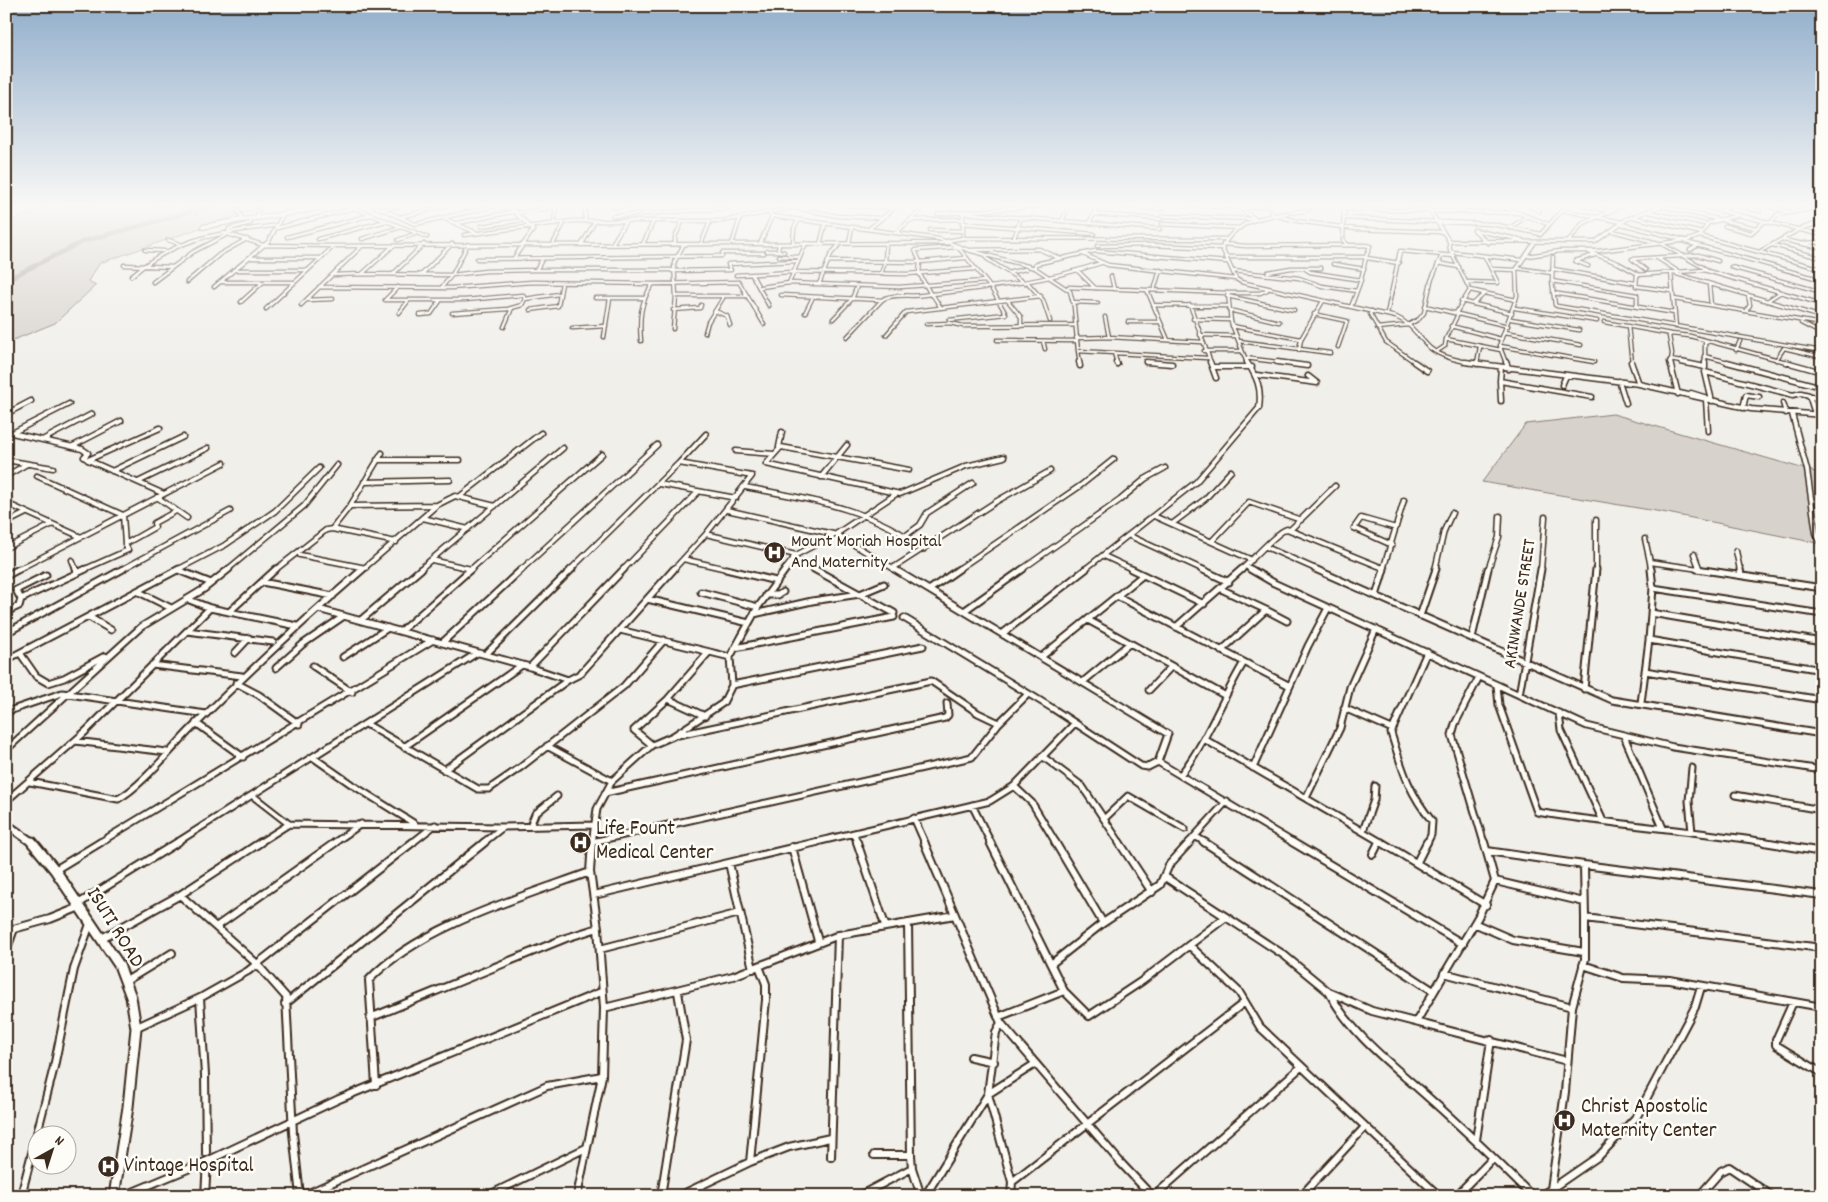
<svg xmlns="http://www.w3.org/2000/svg" width="1828" height="1202" viewBox="0 0 1828 1202" font-family="Dekko,sans-serif">
<style>
.green{fill:#d7d2cc;stroke:#897e75}
.lines{fill:none;stroke-linecap:round;stroke-linejoin:round}
.stream{stroke:#80746b;stroke-width:1}
.river{stroke:#aea69f;stroke-width:4.5}
.ferry{stroke:#63554b;stroke-width:1;stroke-dasharray:4 3;stroke-linecap:butt}
.street-far3-casing{stroke:#3b2a1e;stroke-width:5}
.street-far2-casing{stroke:#3b2a1e;stroke-width:7}
.street-far1-casing{stroke:#3b2a1e;stroke-width:9}
.street-casing{stroke:#3b2a1e;stroke-width:10}
.secondary-far2-casing{stroke:#3b2a1e;stroke-width:6}
.secondary-far1-casing{stroke:#3b2a1e;stroke-width:11}
.secondary-casing{stroke:#3b2a1e;stroke-width:13}
.street-far3{stroke:#fdfcf7;stroke-width:2.5}
.street-far2{stroke:#fdfcf7;stroke-width:4}
.street-far1{stroke:#fdfcf7;stroke-width:5}
.street{stroke:#fdfcf7;stroke-width:6}
.secondary-far2{stroke:#fdfcf7;stroke-width:4}
.secondary-far1{stroke:#fdfcf7;stroke-width:7}
.secondary{stroke:#fdfcf7;stroke-width:9}
.labels{text-anchor:middle;dominant-baseline:central;stroke-width:5;stroke-linejoin:round;paint-order:stroke}
.poi-label{font-size:18px;fill:#3b2a1e;stroke:#fdfcf7;text-anchor:start}
.street-label{font-size:18px;fill:#3b2a1e;stroke:#fdfcf7}
.near-poi-label{font-size:21px;fill:#3b2a1e;stroke:#fdfcf7;text-anchor:start}
.near-street-label{font-size:21px;fill:#3b2a1e;stroke:#fdfcf7}
</style>
<rect width="100%" height="100%" fill="#f1efea"/>
<filter id="ink" filterUnits="userSpaceOnUse"><feTurbulence type="fractalNoise" baseFrequency=".02" numOctaves="2"/><feDisplacementMap in="SourceGraphic" scale="10" xChannelSelector="R" yChannelSelector="G"/><feConvolveMatrix kernelMatrix="1 2 1 2 8 2 1 2 1" color-interpolation-filters="sRGB"/></filter>
<g filter="url(#ink)">
<path class="green" d="M50 206H263L100 263 88 281 96 285 55 323 6 343V223Z
M1613 414 1822 474V544L1662 512 1482 482 1526 424Z"/>
<g class="lines">
<path class="stream" d="M184 206 192 212"/>
<path class="river" d="M6 280 84 241 213 206"/>
<path class="ferry" d="M183 206 199 217"/>
<defs>
<path id="street-far3" d="M349 206 427 237
M375 206 415 224 495 206
M508 206 533 230 514 258
M585 206V221
M763 206 772 216 939 239 968 250 1035 268 1070 291 1074 307 1078 351 1207 358
M848 206 894 208
M1115 206 1163 209
M1186 206 1238 207 1254 218
M1267 206 1274 215 1297 221 1356 229 1442 232
M1310 206 1309 210C1278 215 1237 215 1222 248L1236 279 1241 282 1396 317C1411 323 1419 338 1430 348 1441 357 1462 362 1475 363
M1344 206 1343 240 1347 244
M1427 206 1449 241 1450 250 1470 290
M1501 206 1548 224
M1529 206 1540 211
M1563 206 1562 210 1622 222
M1584 206 1612 211
M1660 206 1756 228
M1701 206 1822 235
M1737 206 1760 211
M1767 206 1790 212
M614 207 633 206
M796 208 838 216 882 218
M1243 208 1264 206
M237 209 242 218
M383 209 399 206
M1344 209 1520 213
M1722 211 1729 206
M1649 212 1705 224
M518 213 556 207
M963 213 1160 229
M938 214 963 212
M1093 214 1161 219
M613 216 729 208
M1162 216 1255 219
M256 217 259 210
M400 217 446 206
M1633 217 1702 233
M443 218 477 233
M1344 218 1492 224 1541 234
M911 220 962 219
M1062 221 1069 206
M1771 222 1777 215 1822 207
M458 223 516 211
M962 223 1094 234
M1089 223 1098 206
M554 224 556 206
M1162 224 1240 228
M1622 224 1684 240
M481 226 524 220
M1725 226 1751 233 1765 221
M277 228 355 208
M870 228 897 206
M1510 228 1527 216
M930 230 963 231
M1613 231 1662 244 1706 269
M897 232 921 210V206
M228 234 263 245 334 246 949 243
M464 235 573 221H722L803 206
M1540 235 1562 210
M1700 236 1822 269
M287 237 371 215
M963 238V212L1042 206
M1014 238 1021 218
M318 239 386 221
M362 239 401 227
M168 240 180 244
M398 240 415 234
M1784 240 1822 248
M947 241 963 238 1225 239
M1449 241 1595 242 1627 219 1661 206
M1568 242 1582 224 1622 206
M1686 242 1822 280
M793 243 794 228 799 220
M849 243 852 227
M1488 243 1474 230 1522 240
M1804 243 1822 242
M553 244 564 223
M582 244 595 221
M612 244 626 221
M643 244 653 222
M675 244V237L682 222
M701 244 710 222
M732 244 740 218
M760 244 772 216
M779 244 778 251 784 252
M820 244 825 225
M1223 244 1246 246 1365 245 1370 246 1366 257
M1773 245 1817 257
M1097 246 1150 245 1222 248
M145 250 164 251
M915 250 958 247 991 288 1006 314 949 320
M915 250 920 262 919 273 931 295
M969 250 1039 249 1059 258
M1690 250 1697 246
M767 251H778
M1452 252 1522 260
M1589 252 1618 263 1638 274
M1759 252 1800 229 1822 222
M722 253H764
M1083 254 1108 265 1236 279
M989 255 986 257 987 259 1025 283
M779 256 799 257
M1528 256 1560 251H1598L1688 240 1700 236 1708 223 1739 215
M1225 257H1366L1361 280 1351 307
M1553 257 1552 281 1555 305 1557 306 1822 351
M248 258H320
M543 258 536 270H672
M1367 258 1399 263
M1657 258 1676 270
M477 259 722 256
M828 261 920 262 965 258
M1438 263 1459 267
M1333 264 1364 269
M124 265 173 267
M1588 266 1575 261 1595 255
M1731 267 1822 292
M1035 268V264L1095 251 1227 262
M1304 268 1310 272 1361 280
M1517 268 1552 273
M1492 269 1516 270
M1553 269 1635 283
M233 270H306
M730 270 728 264 798 261
M1646 270 1632 259 1698 255 1718 261
M672 271 731 270
M1078 271 1095 288
M1233 271 1299 278 1322 286 1357 291
M1011 272 1026 269
M1268 272 1291 268H1321
M1671 272 1676 327
M362 274 452 275 486 271 536 270
M393 274 424 244
M881 274 885 262 886 243
M1677 274 1822 317
M333 275 362 274 393 246
M421 275 452 244
M736 275 792 272 907 274 975 269
M752 275 769 306
M131 276C180 235 218 234 278 225
M1111 276 1114 289
M1552 281 1637 295V307
M153 282 193 252 228 234 229 229 251 223
M187 282 220 254 247 239
M220 282H293
M1468 282 1498 283 1485 257
M789 283 806 243
M1028 283 1043 300 1050 321
M819 284 831 254 840 244
M1709 284 1711 305
M214 287 269 241 282 216
M319 287 451 288 532 282 653 284 739 282 764 324
M398 287 385 300H465L523 295 525 299 559 294
M761 287 789 283 899 287 985 281
M1068 287 1228 293H1260L1267 290
M441 288 452 275 468 244
M1147 290 1168 340
M1154 290 1160 270
M1470 290 1516 300
M1672 291 1636 286 1637 275 1704 270 1822 304
M1228 293 1231 322 1247 363
M1553 293 1675 313
M932 294 941 308
M781 295 882 300C891 293 912 297 923 295 986 288 1041 283 1101 263
M676 296H748
M1227 296 1294 310
M595 298H643
M1674 299 1822 324
M306 300 333 299
M1008 301 1021 317V326
M1461 301 1512 313
M1767 301 1781 292
M241 302 263 282
M1073 302 1098 303
M1473 304 1484 294
M301 305 362 246
M1153 305 1227 306
M1190 305 1211 363
M1425 306 1508 326
M1515 308 1597 321
M266 309 334 246
M530 310 558 306 562 283
M673 310 700 308 701 305
M1229 310 1279 322
M715 311 727 316 730 325
M1372 311 1370 314 1386 342 1416 363
M1746 311 1750 305 1748 295
M399 313 409 300
M452 313 508 309 522 305 525 299
M805 313 813 297
M1456 313 1470 290
M1314 314 1347 321 1338 347
M1387 314 1400 251 1454 256
M1458 314 1446 339 1501 350
M420 315 431 314 440 301
M1105 317 1109 337
M833 319 852 299 857 286
M1193 319 1231 320
M1511 319 1579 330
M1128 322H1160
M1604 322 1671 334
M1801 323 1822 334
M926 324 950 323 963 326 1075 325
M1232 326 1301 339
M1451 326 1501 339
M1628 326 1632 363
M504 327 512 308
M572 328 606 326
M1377 328 1408 325 1419 319 1424 313 1431 281 1442 255
M673 329 676 297 674 263 684 244
M1505 332 1581 345
M705 333 708 322 723 298
M886 335 906 312 1041 296
M1200 335 1236 336
M604 337 610 298
M847 337 882 300
M1076 338 1109 337 1202 342
M997 340 1076 341
M641 341C639 319 640 302 653 284
M1043 341 1045 349
M1239 341 1330 353
M1500 346 1594 362
M1299 350 1301 339 1323 301
M1736 350 1740 341
M1078 351 1080 363
M1204 351H1241
M1436 352 1445 346 1446 339
M1114 353 1117 363
M1704 356 1732 363
M1245 358 1286 363
M1670 360 1687 363
M1776 360 1784 348 1822 357
M1145 362 1163 363
M1477 363 1480 347
M1506 363 1501 350 1500 343 1517 296 1516 270 1535 242
M1671 363 1672 353 1669 336 1671 334 1690 336 1790 363
M1705 363V343L1708 342"/>
<path id="street-far2" d="M1079 362 1080 366
M1116 362 1117 364
M1146 362 1172 364
M1210 362 1212 367H1252
M1277 362 1307 366
M1414 362 1427 371
M1465 362 1639 384 1751 409 1822 415
M1477 362V364
M1506 362 1509 369
M1631 362 1639 384
M1670 362 1678 394
M1681 362 1705 367
M1705 362V368
M1727 362 1822 387
M1786 362 1822 372
M1212 367 1216 378
M1501 367 1500 381 1592 397
M1257 375 1317 383 1308 376
M1500 381 1501 401
M1619 381 1626 403
M1562 385 1566 376
M1691 393 1704 397
M1811 396 1822 400
M1706 400 1708 431
M1712 401 1705 372 1793 395 1801 393 1809 395 1815 414
M1783 403 1786 413
M1743 408 1746 395 1759 397
M6 414 31 401
M1792 414 1807 470 1816 533 1822 546
M12 433 82 449 88 453 84 457 88 460 164 494
M6 436 69 404
M44 439 92 414
M73 446 121 421
M779 447 782 432
M736 451 774 454
M6 460 53 468
M88 460 160 428
M377 460H460
M679 463 706 434
M909 470 781 447 766 464 900 494 966 466 1004 457
M112 471 183 437
M6 476 27 464
M37 476 123 515 125 544 128 550 83 570
M821 477 847 445
M138 482 208 448
M364 482 450 480
M659 484 736 498
M745 487C808 499 872 508 924 549
M157 497 187 518
M459 497 541 433
M6 503 81 537
M437 505 455 496 495 506
M350 506 437 505 362 570
M727 510 833 534
M1154 516 1252 560
M423 518 468 529
M6 523 26 513
M1172 524 1205 499 1231 471
M332 529 350 506 382 453
M1290 530 1335 486
M706 534 796 555
M836 534 896 570
M905 536 920 525 927 513 973 483
M1130 536 1204 570
M1645 539 1650 562
M1212 541 1249 502 1301 520
M125 544 155 527 154 523 176 511
M1392 545 1354 528 1361 518 1396 528
M1266 547 1318 570
M6 548 51 525
M1736 551 1740 570
M1694 554 1700 570
M300 555 366 568
M1104 556 1134 570
M793 558 816 570
M683 559 731 570
M72 560 76 570
M432 560 471 569
M1245 566 1253 570
M893 568 997 501 1050 471
M17 570 224 463
M121 570 230 511
M177 570 225 545 275 511 319 468
M227 570 304 506 337 465
M275 570 326 530 332 529 396 542
M419 570 563 448
M470 570 602 454
M521 570 657 445
M570 570 679 463 752 476 706 534 673 570
M623 570 698 492
M785 570 796 555 836 534 896 494
M957 570 1080 486 1114 459
M1021 570 1120 500 1145 479 1165 468
M1084 570 1196 482 1259 408C1262 388 1257 378 1247 362
M1241 570C1250 562 1279 530 1287 529L1383 568
M1383 570 1404 500
M1435 570 1444 531 1452 513
M1488 570 1499 537 1500 516
M1541 570 1545 517
M1596 570V520
M1651 570 1650 562 1706 570"/>
<path id="street-far1" d="M76 569 77 573
M726 569 776 581
M814 569 894 613
M894 569 1168 734 1158 762 1148 767 1141 766 1052 708 904 618
M1131 569 1204 604
M1201 569 1229 582
M1250 569 1274 583 1587 726 1673 747 1822 770
M1315 569 1612 700 1822 734
M1697 569 1822 588
M1740 569 1741 575
M178 570 211 583
M6 576 19 569
M262 582 333 596
M1653 588 1822 614
M1221 589 1266 610 1221 651
M929 590 959 569
M137 591 171 608
M701 592 758 607
M766 595H778L783 592
M1117 596 1290 686
M1376 596 1384 569
M21 599 16 590 46 575
M187 599 210 608 297 626
M647 599 749 623
M318 609 530 667 568 680
M1266 610 1287 621
M964 611 1023 569
M6 612 19 606 21 599 86 569
M229 612 276 569
M1651 613 1822 642
M754 614 812 601 860 594 884 584
M1420 616 1436 569
M89 617 111 630
M361 620 421 569
M1088 620 1224 695
M1176 627 1242 569
M620 630 730 657
M187 631 273 642
M401 631 471 569
M6 633 123 569
M1002 634 1086 569
M1472 638 1488 569
M1649 640 1653 588 1651 569
M443 642 522 569
M735 648 894 617
M20 653 36 676 48 683 64 678 105 656
M235 653 249 638
M486 654 572 569
M343 657 388 628
M1041 657 1143 575
M6 660 179 569
M152 665 242 676
M313 666 352 692
M530 667 624 569
M276 668 303 644 344 616
M1645 671 1822 700
M1479 677 1455 724 1452 735 1484 843
M1084 681 1130 643
M236 683 259 695 299 724
M732 685 923 646
M1497 686 1499 705 1537 812C1615 825 1693 830 1771 843
M1584 689 1596 569
M1149 690 1171 667
M1519 695 1541 569
M668 699 705 716
M1641 703 1649 640 1822 670
M1344 708 1392 729
M6 712 62 693 206 714
M1559 713 1561 730 1603 821
M196 723 243 757
M366 724 478 789H489L521 767 624 686 664 640
M678 735 931 681 978 713 999 723
M1624 736 1663 828
M1204 739 1379 841
M75 741 167 752
M652 745 634 730 668 699 709 652
M547 746 612 781
M404 747 522 665
M6 750 141 627 204 589 229 569
M1042 756 1082 786 1120 843
M314 758 351 784 415 824
M1158 762 1294 843
M1253 768 1308 646 1328 608
M1692 768 1689 801 1692 832
M444 770 568 680 580 674 674 569
M1181 774C1206 743 1222 699 1243 664
M30 782 118 799C141 787 172 748 192 728 247 673 304 620 363 569
M1014 786 1032 803 1056 843
M605 793 945 718 948 715 947 703
M1735 795 1822 810
M253 796 289 824 503 827 593 825
M1306 798 1340 728 1350 687 1376 629
M6 801 85 732 210 608
M972 805 991 843
M914 818 925 843
M1104 819 1128 796 1185 829
M530 826 535 814 557 796
M1363 831 1374 800 1375 786
M854 833 857 843
M592 842 972 757 999 723 1027 695
M99 843 433 640
M176 843 477 653
M259 843 289 824
M334 843 361 824
M412 843 435 825
M483 843 503 827
M592 843 597 809 612 781 652 745 673 736 723 703 732 685 730 657 758 607 786 569
M812 843 990 801 1014 786 1075 723
M1189 843 1195 836
M1206 843 1195 836 1227 801
M1378 843 1379 841 1383 843
M1427 843 1431 835 1432 821C1408 792 1402 768 1391 733L1427 652"/>
<path id="street" d="M857 842 885 925
M924 842 1001 1023 1120 1162 1152 1196
M990 842 1064 991 1089 1016 1142 981 1226 917
M1055 842 1103 923
M1119 842 1152 892
M1204 842 1432 990
M1292 842 1463 944
M1381 842 1486 905
M1764 842 1822 852
M792 847 818 941
M1487 851 1584 865
M1373 854 1379 842
M1417 862 1427 842
M729 863 753 969
M55 870 101 842
M1165 877 1284 955 1329 992 1372 1011 1567 1061
M1495 881 1584 902
M180 895 256 963 286 997 293 1133 300 1196
M594 895 817 842
M78 904 178 842
M1585 918 1584 865 1822 895
M908 923 911 1155 912 1168 921 1196
M1476 924 1513 940 1584 952
M216 927 336 842
M6 931 50 919 80 907
M102 938 180 895 261 842
M1189 945 1239 992 1260 1027 1439 1196
M600 949 740 913
M6 951 14 929
M1051 964 1103 923 1160 885 1169 865 1190 842
M1583 965 1623 978 1670 980 1822 1007
M1444 973 1572 1007
M126 981 172 953
M1329 992C1351 1035 1395 1067 1430 1099 1465 1130 1499 1163 1532 1196
M200 998 205 1075 206 1153
M1793 1002 1776 1040V1045L1822 1073
M285 1004 485 842
M604 1008 733 976 839 935 955 915
M998 1017 1064 991
M370 1018 566 938 598 928
M1416 1022 1478 917 1495 881 1484 842
M137 1027 200 998 248 971 413 842
M971 1057 994 1062
M376 1085 369 980C418 927 522 897 590 872
M1476 1140 1491 1040
M874 1155H911
M831 1157 838 935
M750 1162 766 1000V984L759 966
M1012 1182 1245 1002
M1551 1189 1599 1156 1637 1116 1695 1007 1701 987
M21 1196 54 1067 74 969 90 924
M123 1196 207 1161 339 1099 601 992
M205 1196 207 1161
M302 1196 547 1086 602 1076
M487 1196 586 1148
M577 1196 602 1076 604 1008 598 928 590 872 592 842
M661 1196 686 1040 678 992
M679 1196 750 1162 789 1147 830 1138
M859 1196 912 1168
M925 1196 988 1094 996 1032 1001 1023
M1011 1196 1012 1182 988 1094 1035 1064
M1137 1196 1145 1191
M1154 1196 1301 1067
M1301 1196 1365 1127
M1456 1196 1493 1158
M1540 1196 1551 1189 1565 1092 1572 1007 1585 959V918L1822 948
M1699 1196 1721 1171 1729 1167 1772 1196"/>
<path id="secondary-far2" d="M203 227C244 218 286 216 327 206"/>
<path id="secondary-far1" d="M6 824 33 843"/>
<path id="secondary" d="M32 842 55 870 119 965 131 997 136 1028 128 1107 114 1196"/>
</defs>
<use href="#street-far3" class="street-far3-casing"/>
<use href="#street-far2" class="street-far2-casing"/>
<use href="#street-far1" class="street-far1-casing"/>
<use href="#street" class="street-casing"/>
<use href="#secondary-far2" class="secondary-far2-casing"/>
<use href="#secondary-far1" class="secondary-far1-casing"/>
<use href="#secondary" class="secondary-casing"/>
<use href="#street-far3" class="street-far3"/>
<use href="#street-far2" class="street-far2"/>
<use href="#street-far1" class="street-far1"/>
<use href="#street" class="street"/>
<use href="#secondary-far2" class="secondary-far2"/>
<use href="#secondary-far1" class="secondary-far1"/>
<use href="#secondary" class="secondary"/>
</g>
</g>
<linearGradient id="sky" x2="0" y2="1"><stop stop-color="#91aecb"/><stop offset="0.55" stop-color="#f9f8f6"/><stop offset="1" stop-color="#f9f8f6" stop-opacity="0"/></linearGradient>
<rect width="1828" height="374" fill="url(#sky)"/>
<defs>
<symbol id="hospital-disc" viewBox="-11 -11 22 22"><circle r="9.5" fill="#3b2a1e" stroke="#fdfcf7"/><path d="M-5-5h3v3.5h4V-5h3V5h-3V1.5h-4V5h-3Z" fill="#fff"/></symbol>
</defs>
<g fill-rule="evenodd">
<use href="#hospital-disc" x="762" y="540" width="25" height="25"/>
<use href="#hospital-disc" x="568" y="830" width="25" height="25"/>
<use href="#hospital-disc" x="1552" y="1108" width="25" height="25"/>
<use href="#hospital-disc" x="96" y="1154" width="25" height="25"/>
</g>
<g class="labels">
<g class="poi-label">
<text x="791" y="542">Mount Moriah Hospital<tspan x="791" dy="21">And Maternity</tspan></text>
</g>
<g class="street-label">
<text transform="translate(1521 604) rotate(-81)">AKINWANDE STREET</text>
</g>
<g class="near-poi-label">
<text x="596" y="830">Life Fount<tspan x="596" dy="24">Medical Center</tspan></text>
<text x="1581" y="1108">Christ Apostolic<tspan x="1581" dy="24">Maternity Center</tspan></text>
<text x="124" y="1167">Vintage Hospital</text>
</g>
<g class="near-street-label">
<text transform="translate(114 928) rotate(58)">ISUTI ROAD</text>
</g>
</g>
<rect width="1828" height="1202" fill="none" stroke="#fdfcf7" stroke-width="25"/>
<rect x="12" y="12" width="1803" height="1177" fill="none" stroke="#3b2a1e" stroke-width="2" filter="url(#ink)"/>
<g transform="translate(52 1150) rotate(39)"><circle r="24" fill="#fdfcf7" stroke="#afa8a0"/>
<path d="M0-4L9 19L0 12L-9 19Z" fill="#3b2a1e"/>
<text y="-8" font-size="14" font-weight="bold" text-anchor="middle" fill="#3b2a1e">N</text>
</g>
</svg>
